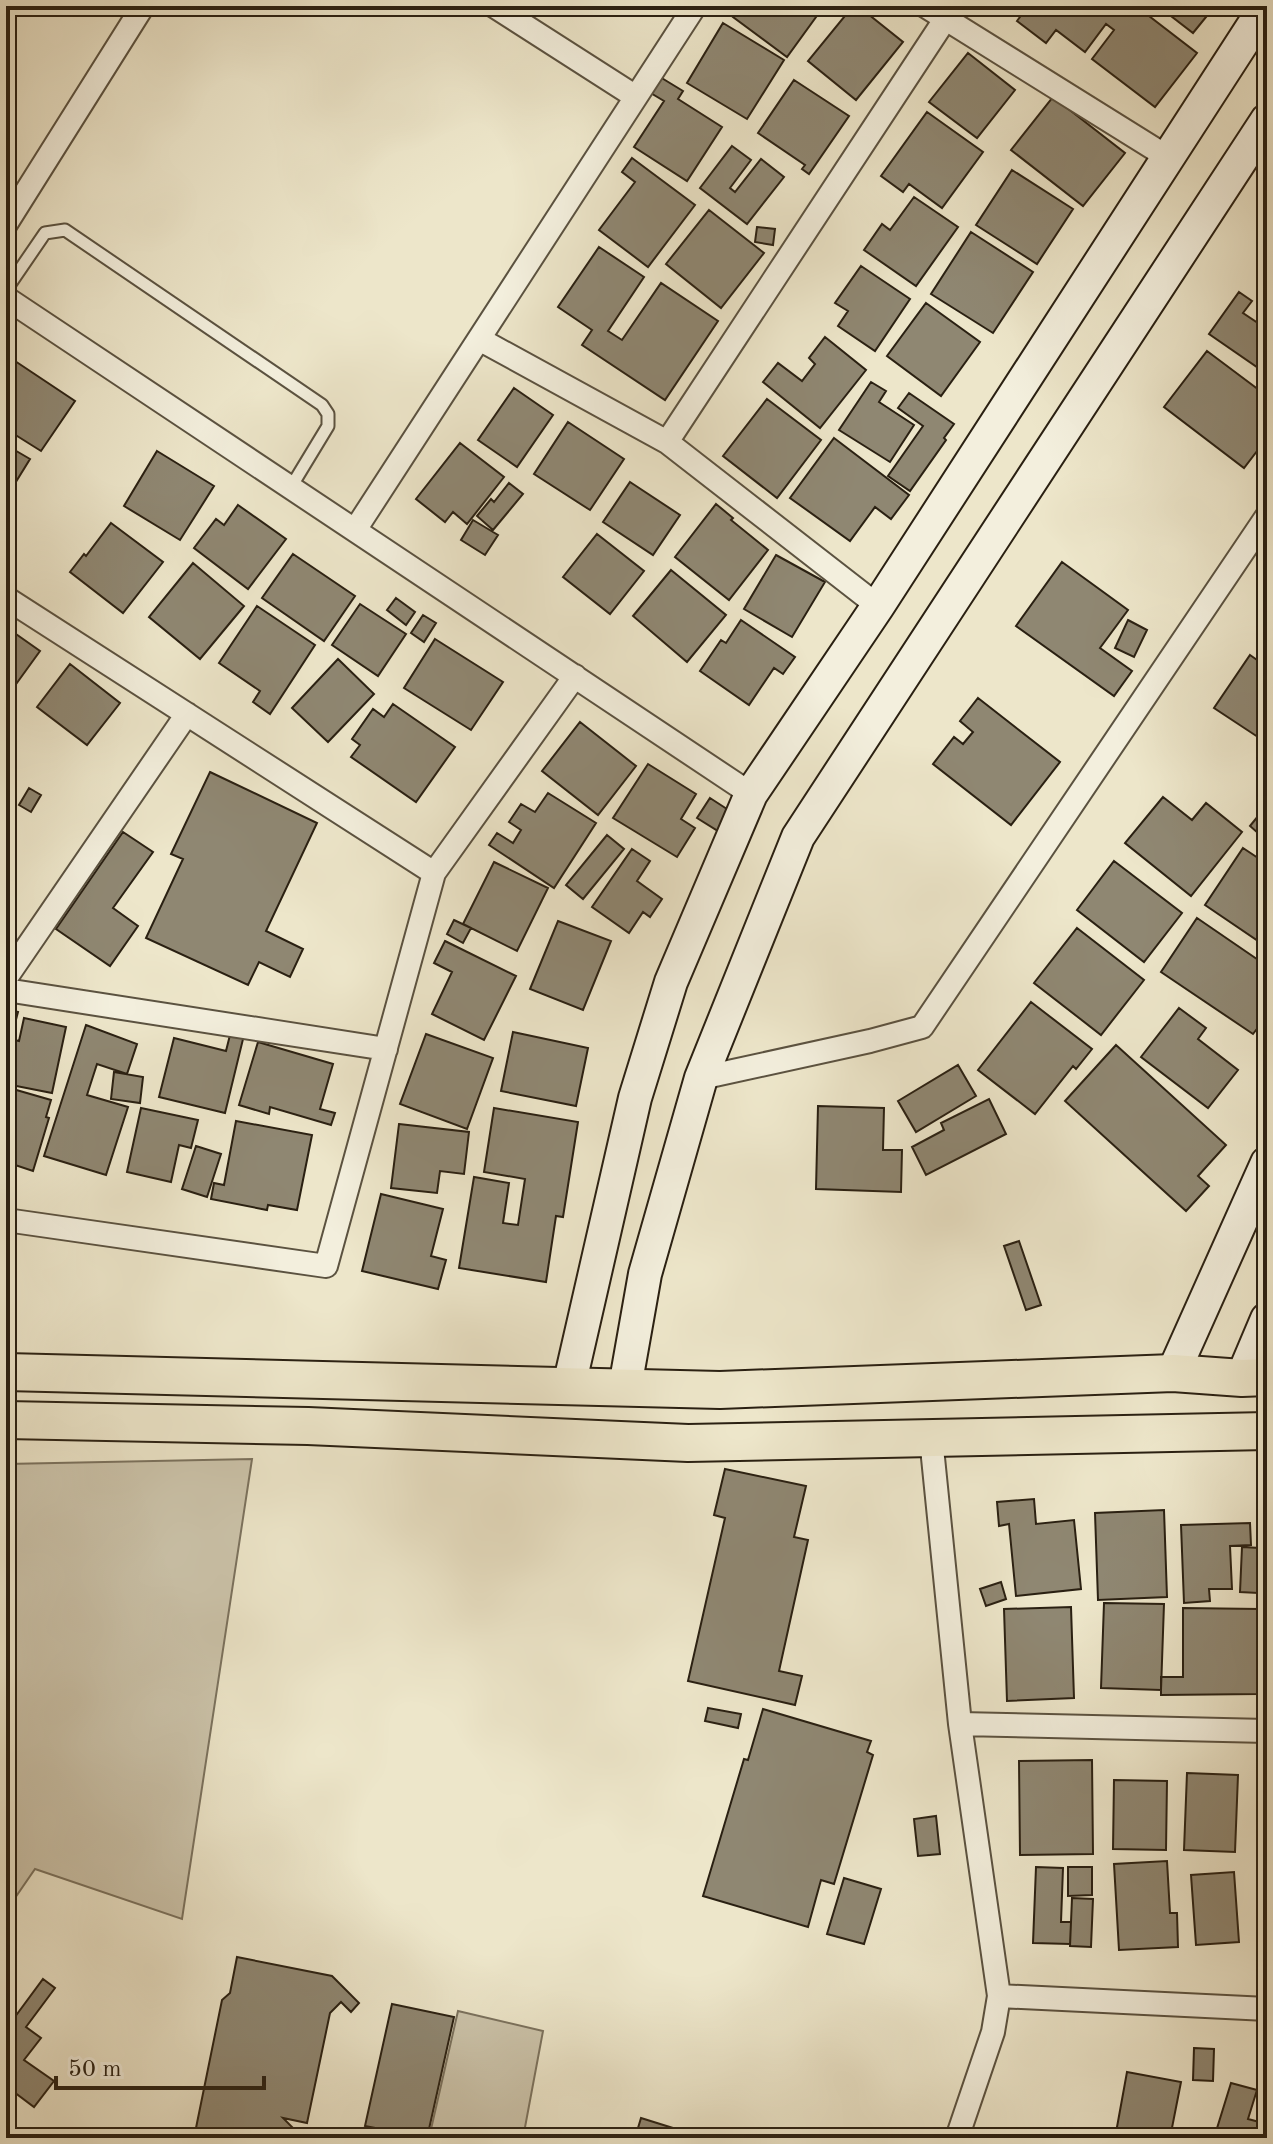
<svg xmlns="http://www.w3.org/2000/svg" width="1273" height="2144" viewBox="0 0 1273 2144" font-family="'Old Standard TT',serif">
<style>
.green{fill:#ccc4ab;stroke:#7b725e;stroke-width:2}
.building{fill:#8f8772;stroke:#2a2012;stroke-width:2}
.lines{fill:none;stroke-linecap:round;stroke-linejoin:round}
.lane-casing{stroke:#5b5240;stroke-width:15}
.street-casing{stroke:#5b5240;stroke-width:26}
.secondary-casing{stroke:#2a2012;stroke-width:36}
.primary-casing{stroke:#2a2012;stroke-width:40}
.lane{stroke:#f3efdd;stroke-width:11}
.street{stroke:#f3efdd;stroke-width:22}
.secondary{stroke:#f3efdd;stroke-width:32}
.primary{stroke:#ede6ca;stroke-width:36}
</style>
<rect width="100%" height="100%" fill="#ede6ca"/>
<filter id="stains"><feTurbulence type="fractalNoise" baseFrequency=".0025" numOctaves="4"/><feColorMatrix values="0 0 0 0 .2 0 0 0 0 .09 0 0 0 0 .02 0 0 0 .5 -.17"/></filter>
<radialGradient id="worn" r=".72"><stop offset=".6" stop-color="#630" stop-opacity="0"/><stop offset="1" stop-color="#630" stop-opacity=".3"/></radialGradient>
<path class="green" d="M252 1459 182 1919 35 1869 6 1911V1464Z
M458 2011 543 2031 523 2138H429Z"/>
<path class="building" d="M741 6H824L787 57 733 17Z
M853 6H858L903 42 856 100 808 61Z
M1028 6 1036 10 1039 6H1136L1197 53 1155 107 1092 59 1114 30 1106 24 1085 52 1056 30 1046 43 1017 21Z
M1158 6H1215L1193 33Z
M723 23 784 60 747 119 687 83Z
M968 53 1015 90 977 138 929 102Z
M660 77 683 91 678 99 722 127 687 181 634 147 664 101 649 92Z
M794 80 849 116 809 174 802 169 805 165 758 133Z
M1053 97 1125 153 1083 206 1011 150Z
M927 112 983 152 942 208 909 184 903 192 881 176Z
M732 146 751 160 730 188 735 192 761 159 784 177 747 224 700 188Z
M632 158 695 205 648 267 599 230 635 182 622 172Z
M1012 170 1073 209 1037 264 976 225Z
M914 197 958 227 916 286 864 250 882 224 890 230Z
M709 210 764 253 721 308 666 264Z
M757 227 775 229 773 245 755 242Z
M971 232 1033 272 993 333 931 294Z
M599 247 644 277 608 331 622 340 661 283 718 321 665 400 582 345 592 330 558 307Z
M1267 254V274L1258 268Z
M861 266 910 299 875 351 838 326 848 311 835 303Z
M1239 292 1252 301 1243 313 1261 325 1267 316V374L1209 334Z
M926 303 980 342 941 396 887 356Z
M825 337 866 370 820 428 763 382 778 363 802 381 815 364 809 358Z
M1207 351 1267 396V438L1244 468 1164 407Z
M15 361 75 401 41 451 6 429V373Z
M871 382 886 391 879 402 914 425 890 462 839 430Z
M514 388 553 415 517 467 478 440Z
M909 393 954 424 944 438 946 440 910 491 888 476 923 426 898 408Z
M767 399 821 440 777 498 723 456Z
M568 422 624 459 590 510 534 474Z
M834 438 909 495 891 519 875 507 850 541 790 498Z
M460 443 504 477 467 524 453 512 445 522 416 499Z
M6 445 30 459 6 498Z
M157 451 214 486 180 540 124 506Z
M630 482 680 515 653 555 603 522Z
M509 483 523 494 493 530 477 516 491 499 494 502Z
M716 504 733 518 731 520 768 550 729 600 675 557Z
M238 505 286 539 248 589 194 548 216 519 224 525Z
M473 520 498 535 485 555 461 540Z
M111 523 163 562 123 613 70 572 84 554 86 556Z
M597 534 644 571 610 614 563 577Z
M293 554 355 596 324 641 262 598Z
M776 555 825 582 792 637 744 609Z
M1062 562 1128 610 1100 648 1132 671 1114 696 1016 626Z
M193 563 244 606 200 659 149 617Z
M671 570 726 615 687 662 633 616Z
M396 598 415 612 406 625 387 610Z
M360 604 406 634 378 676 332 645Z
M257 606 315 645 270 714 253 702 260 691 219 663Z
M423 615 436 623 424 642 411 633Z
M741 620 795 657 783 674 774 668 749 705 700 671 721 640 726 643Z
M1128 620 1147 630 1134 657 1115 648Z
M6 627 40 651 6 698Z
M435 639 503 682 471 730 404 688Z
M1250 655 1267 667V743L1214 708Z
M338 659 374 694 328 742 292 708Z
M70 664 120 703 87 745 37 707Z
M978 698 1060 762 1011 825 933 764 954 737 963 744 973 732 960 721Z
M393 704 455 747 416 802 351 757 360 745 352 739 373 709 384 717Z
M580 722 636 766 598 815 542 771Z
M648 764 696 794 681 819 695 828 677 857 613 818Z
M210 772 317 823 266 931 303 949 290 977 259 962 248 985 146 938 183 859 171 854Z
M29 788 41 795 31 812 19 805Z
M548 793 596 823 554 888 489 845 497 833 513 843 521 830 509 822 521 804 535 812Z
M1163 797 1192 820 1206 803 1242 832 1191 896 1125 843Z
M710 798 730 811 718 831 697 818Z
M1267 805V841L1250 826Z
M123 832 153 852 113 908 138 926 110 966 56 929Z
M607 835 624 849 583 899 566 885Z
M1243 848 1267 864V947L1205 905Z
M632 849 650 861 637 881 662 899 650 917 643 912 629 933 592 907Z
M1114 861 1182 913 1144 962 1077 910Z
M494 862 548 888 517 951 463 924Z
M1197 918 1267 966V1024L1263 1021 1253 1034 1161 972Z
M454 920 471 928 463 943 447 934Z
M558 921 611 941 583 1010 530 989Z
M1077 928 1144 980 1101 1035 1034 983Z
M445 941 516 976 484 1040 432 1014 452 972 434 963Z
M1031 1002 1092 1049 1076 1069 1073 1066 1035 1114 978 1070Z
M1179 1008 1206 1028 1198 1039 1238 1070 1208 1108 1141 1057Z
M6 1009 18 1012 13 1031 6 1029Z
M24 1018 66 1027 52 1093 6 1084V1038L19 1041Z
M86 1025 137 1044 127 1074 97 1064 87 1095 128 1107 106 1175 44 1156Z
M231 1031 244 1035 225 1113 159 1097 174 1038 226 1051Z
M513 1032 588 1048 576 1106 501 1091Z
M426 1034 493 1058 467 1129 400 1104Z
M258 1042 333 1064 320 1109 335 1113 331 1125 270 1107 269 1114 239 1105Z
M1116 1045 1226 1145 1198 1176 1209 1186 1186 1211 1065 1101Z
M958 1065 976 1096 916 1132 898 1101Z
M114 1072 143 1077 140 1103 111 1099Z
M6 1087 51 1100 46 1117 49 1118 33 1171 6 1162Z
M989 1099 1006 1134 926 1175 912 1147 944 1130 941 1123Z
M818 1106 884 1108 883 1150H902L901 1192 816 1189Z
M141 1108 198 1120 191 1148 179 1145 171 1182 127 1172Z
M494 1108 578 1122 563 1217 556 1216 546 1282 459 1268 474 1177 509 1183 503 1223 518 1225 525 1179 484 1172Z
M236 1121 312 1135 297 1210 268 1205 267 1210 211 1199 214 1183 224 1185Z
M399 1124 469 1132 464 1174 440 1171 437 1193 391 1188Z
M196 1146 221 1154 207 1197 182 1189Z
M381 1194 443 1209 431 1256 446 1260 438 1289 362 1271Z
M1019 1241 1041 1305 1026 1310 1004 1246Z
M725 1469 806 1486 794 1537 808 1540 779 1671 802 1676 795 1705 688 1681 725 1518 714 1515Z
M1034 1499 1036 1524 1074 1520 1081 1589 1016 1596 1009 1524 999 1526 997 1502Z
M1164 1510 1167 1597 1098 1600 1095 1513Z
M1250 1523 1251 1545 1230 1546 1232 1589H1209L1210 1601 1184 1603 1181 1525Z
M1242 1547 1260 1548 1258 1593 1240 1592Z
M1001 1582 1006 1599 986 1606 980 1589Z
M1104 1603 1164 1604 1161 1690 1101 1688Z
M1071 1607 1074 1698 1007 1701 1004 1609Z
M1183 1608 1259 1609 1258 1694 1161 1695V1677H1183Z
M708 1708 741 1714 738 1728 705 1721Z
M763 1709 871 1741 867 1752 873 1755 834 1884 821 1880 808 1927 703 1896 744 1759 748 1760Z
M1092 1760 1093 1854 1020 1855 1019 1761Z
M1187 1773 1238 1775 1235 1852 1184 1850Z
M1114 1780 1167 1781 1166 1850 1113 1849Z
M936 1816 940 1854 918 1856 914 1819Z
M1167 1861 1170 1913H1177L1178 1947 1119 1950 1114 1864Z
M1036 1867 1063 1868 1061 1922H1071L1070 1944 1033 1943Z
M1068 1867H1092V1895L1068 1896Z
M1234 1872 1239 1942 1196 1945 1191 1875Z
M844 1878 881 1889 864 1944 827 1934Z
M1072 1898 1093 1899 1091 1947 1070 1946Z
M237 1957 332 1976 359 2003 351 2012 341 2002 330 2013 307 2123 283 2118 295 2130 293 2138H215L203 2135 196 2128 222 2000 230 1993Z
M43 1979 55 1988 26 2027 41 2038 24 2060 54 2081 34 2107 6 2086V2029Z
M392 2004 454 2017 427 2138 365 2126Z
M1194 2048 1214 2049 1213 2081 1193 2080Z
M1127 2072 1181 2082 1170 2138H1115Z
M1231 2083 1257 2090 1248 2119 1267 2124 1263 2138H1214Z
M641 2118 705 2138H635Z
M797 2129 822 2138H793Z"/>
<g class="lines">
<defs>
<path id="lane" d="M6 290 45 233 65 230 322 405 328 414V426L291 487"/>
<path id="street" d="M494 6 636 97
M925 6 1169 158
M6 224 143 6
M6 298 751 794
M479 339 667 442 878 606
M667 442 946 18
M355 530 695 6
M6 598 434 873
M6 978 187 714
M6 990 386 1049
M701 1078 870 1041 922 1027 1267 516
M6 1220 326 1266 434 873 575 676
M931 1438 960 1724 999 1996 993 2032 957 2138
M960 1724 1267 1731
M999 1996 1267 2009"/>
<path id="secondary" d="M1173 1373 1267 1163
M1242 1378 1267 1319
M569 1386 635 1098 671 982 751 794 878 606 1266 6
M625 1387 645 1274 701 1078 798 837 1267 120"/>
<path id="primary" d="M6 1372 720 1390 1173 1373 1242 1378 1267 1377
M6 1420 308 1426 688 1443 1267 1431"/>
</defs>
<use href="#lane" class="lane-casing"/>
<use href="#street" class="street-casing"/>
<use href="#secondary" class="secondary-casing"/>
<use href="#primary" class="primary-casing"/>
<use href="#lane" class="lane"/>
<use href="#street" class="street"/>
<use href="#secondary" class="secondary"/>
<use href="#primary" class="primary"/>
</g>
<rect width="1273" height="2144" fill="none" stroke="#ede6ca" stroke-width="32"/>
<rect x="8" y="8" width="1257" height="2128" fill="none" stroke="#2a2012" stroke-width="4"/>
<rect x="16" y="16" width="1241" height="2112" fill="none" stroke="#2a2012" stroke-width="2"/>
<path d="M56 2076v12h208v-12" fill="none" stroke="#2a2012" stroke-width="4"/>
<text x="68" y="2076" font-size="24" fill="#2a2012" stroke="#f3efdd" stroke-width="6" paint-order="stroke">50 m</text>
<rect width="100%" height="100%" filter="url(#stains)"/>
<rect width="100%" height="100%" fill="url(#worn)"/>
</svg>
